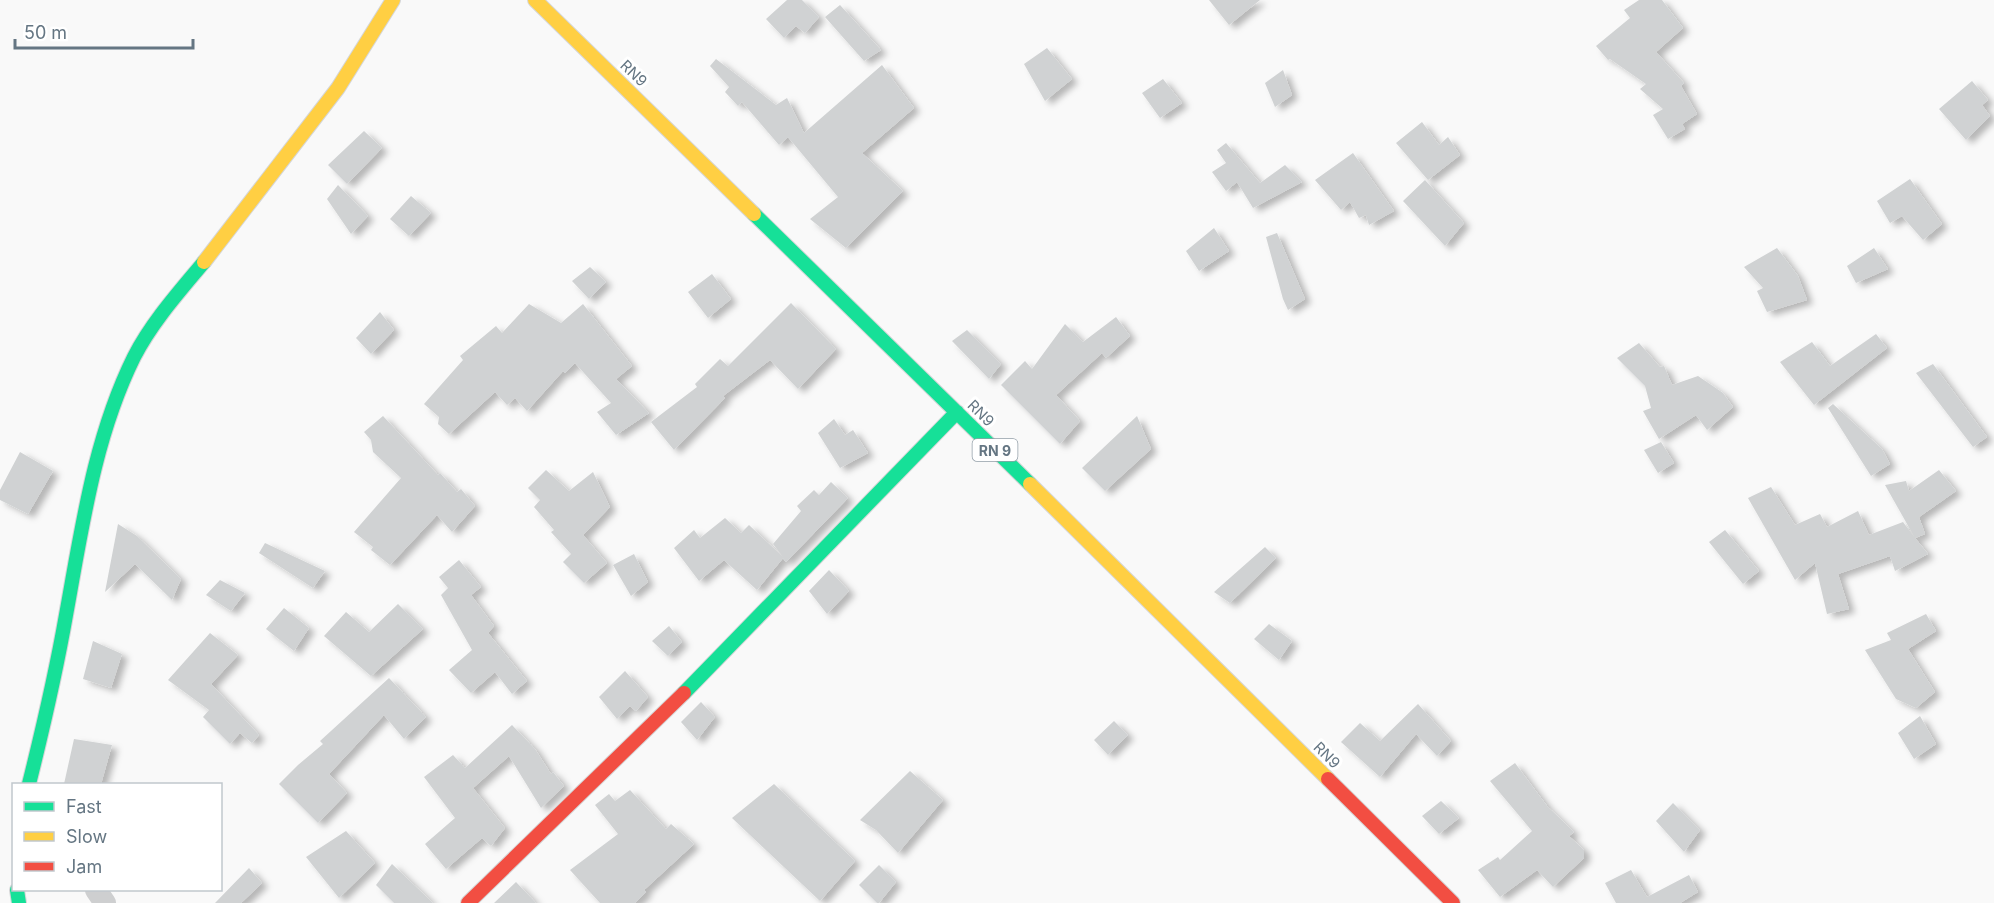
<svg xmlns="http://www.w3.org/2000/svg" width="1994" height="903" viewBox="0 0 1994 903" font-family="Inter,sans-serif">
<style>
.building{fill:#d0d2d3;filter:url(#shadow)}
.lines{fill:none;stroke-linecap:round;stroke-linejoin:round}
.fast-casing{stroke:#d5d6d7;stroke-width:16}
.slow-casing{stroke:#d5d6d7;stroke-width:16}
.jam-casing{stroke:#d5d6d7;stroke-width:16}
.street{stroke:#cecfd0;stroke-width:22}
.fast{stroke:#16e098;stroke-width:14}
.slow{stroke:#ffcf43;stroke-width:14}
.jam{stroke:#f24e42;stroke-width:14}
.labels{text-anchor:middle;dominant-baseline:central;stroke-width:6;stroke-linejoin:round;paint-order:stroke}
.shield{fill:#fff;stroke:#939fa8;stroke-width:1.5}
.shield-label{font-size:14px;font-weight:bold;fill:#657683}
.street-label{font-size:15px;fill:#657683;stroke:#fff}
</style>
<defs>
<filter id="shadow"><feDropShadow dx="6" dy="4" stdDeviation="3" flood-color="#0004"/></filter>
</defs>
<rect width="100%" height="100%" fill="#f9f9f9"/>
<path class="building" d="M787 0H802L819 17 805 33 796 26 784 38 766 19Z
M1209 0H1260L1229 25Z
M1639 0H1662L1683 28 1656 52 1684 83 1681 86 1697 114 1682 124 1685 129 1668 139 1653 115 1663 109 1640 89 1646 84 1610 59 1608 60 1596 46 1630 18 1624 10Z
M840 5 881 50 864 61 825 17Z
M1047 48 1072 79 1045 101 1024 64Z
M716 59 776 105 787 98 804 133 882 65 914 108 862 153 903 191 846 248 810 219 838 197 788 137 779 145 742 102 738 106 725 92 729 87 710 66Z
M1283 70 1292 95 1275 107 1265 83Z
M1163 79 1182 103 1160 118 1142 93Z
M1972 81 1988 100 1982 105 1990 116 1966 140 1939 109Z
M1422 122 1439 145 1448 137 1460 155 1428 180 1396 143Z
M364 131 382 148 347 184 328 165Z
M1226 143 1260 183 1285 165 1302 182 1253 208 1237 182 1226 191 1212 172 1226 163 1217 150Z
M1353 153 1394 211 1369 225 1366 215 1359 218 1350 202 1341 210 1315 180Z
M1910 179 1942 224 1923 240 1902 216 1890 223 1877 201Z
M1425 180 1464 223 1445 246 1403 201Z
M338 185 368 216 351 234 327 199Z
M411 196 431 213 409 236 390 219Z
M1214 228 1229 251 1199 271 1186 251Z
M1277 233 1305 299 1288 310 1283 299 1266 237Z
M1777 248 1798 276 1807 300 1767 312 1757 291 1763 288 1744 267Z
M1874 248 1888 269 1856 283 1847 266Z
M590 267 606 282 589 299 572 281Z
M712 274 731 299 708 318 688 292Z
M791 303 836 349 798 389 770 360 723 396 725 398 674 450 651 422 697 387 695 384 720 359 728 366Z
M529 304 561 323 583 304 632 366 616 379 649 413 616 435 597 412 611 403 575 363 565 373 563 371 527 411 515 398 507 405 495 392 449 434 438 424 439 417 424 404 463 360 460 356 496 326 502 333Z
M380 312 394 330 371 354 356 338Z
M1116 317 1130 336 1106 358 1102 353 1056 395 1080 421 1060 444 1001 385 1025 361 1032 369 1065 324 1083 342Z
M967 330 1001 364 989 379 952 341Z
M1876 334 1887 348 1814 405 1780 362 1812 342 1830 366Z
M1639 343 1660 367 1664 366 1672 385 1698 376 1723 393 1733 407 1707 430 1696 415 1659 439 1643 411 1651 408 1645 386 1617 358Z
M1933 364 1987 437 1973 447 1916 373Z
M1833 404 1882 449 1890 464 1871 476 1828 408Z
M383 416 438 475 440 473 457 492 461 489 475 506 452 532 437 515 390 565 371 550 373 547 354 532 401 478 373 452 371 440 364 432Z
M1137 416 1151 449 1105 491 1082 468Z
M834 419 845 435 853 430 868 453 840 468 818 433Z
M1661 442 1674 463 1658 473 1644 450Z
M20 452 53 471 28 514 0 500V490Z
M546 470 569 491 593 472 610 507 583 535 607 563 584 583 563 562 571 554 551 532 554 530 534 507 540 500 528 488Z
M1939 470 1956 491 1919 517 1925 534 1915 538 1928 554 1895 571 1890 556 1838 574 1849 609 1827 614 1815 563 1795 580 1748 498 1771 487 1795 525 1820 514 1827 527 1858 511 1869 535 1903 522 1915 538 1885 485 1906 481 1909 491Z
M831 482 848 498 786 562 783 558 757 590 724 560 699 581 674 548 694 530 700 538 725 518 741 533 749 525 783 557 773 544 801 511 797 506 814 490 819 495Z
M118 524 137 536 181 579 172 600 135 564 105 592Z
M1725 530 1759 571 1743 584 1709 542Z
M265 543 325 571 313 588 259 553Z
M1265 547 1276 558 1230 603 1214 592Z
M634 554 648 582 631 596 613 565Z
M459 560 481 587 471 595 494 626 488 633 527 681 512 694 495 672 471 693 449 670 472 650 441 595 448 588 439 577Z
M829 570 849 591 827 614 809 591Z
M220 580 245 593 231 611 206 595Z
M398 604 423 629 371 676 324 636 346 612 369 632Z
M284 608 309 628 294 651 266 629Z
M1926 614 1936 631 1908 649 1935 692 1916 708 1896 699 1865 650 1891 640 1887 633Z
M1269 624 1292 641 1279 660 1254 639Z
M669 626 682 642 668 656 652 641Z
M210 633 238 655 211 684 259 735 252 743 240 733 230 744 203 717 209 710 168 680Z
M93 641 122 654 111 688 83 679Z
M625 671 648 697 636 711 630 706 617 719 599 697Z
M389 678 426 717 404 739 384 715 329 774 347 793 318 823 279 784 298 765 323 744 320 741Z
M701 702 715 717 697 740 681 722Z
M1418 704 1451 741 1437 756 1416 734 1380 777 1341 742 1360 723 1380 741Z
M1920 716 1936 744 1914 759 1898 733Z
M1114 721 1128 735 1108 755 1094 740Z
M512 725 535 749 551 774 553 772 564 786 541 808 509 756 473 788 505 828 491 846 482 838 446 869 425 844 455 818 424 777 453 755 465 768Z
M74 739 112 745 101 784H64Z
M1515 763 1547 806 1574 832 1569 836 1584 850V858L1553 887 1537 870 1500 897 1478 870 1498 857 1500 860 1532 831 1490 781Z
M910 771 943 800 898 853 876 830 860 820Z
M774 784 855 861 820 901 732 818Z
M630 790 666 829 671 824 694 844 644 890 646 892 635 903H600L570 870 618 834 595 805 609 794 615 801Z
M1441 801 1459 818 1439 834 1422 816Z
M1673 803 1700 830 1684 852 1656 821Z
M346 831 375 863 339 898 306 857Z
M392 864 433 903H394L376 885Z
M879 865 896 882 879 903H877L859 885Z
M249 868 262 883 241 903H215Z
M1631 870 1647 897 1689 875 1698 892 1680 903H1616L1605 883Z
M516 882 536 903H494Z"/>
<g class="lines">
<defs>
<path id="fast" d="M754 214 1030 484
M684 693 957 412
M29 784C43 728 56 672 66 615 82 528 94 438 134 357 152 322 179 292 204 262
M17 890 19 903"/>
<path id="slow" d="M535 0 754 214
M204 262 338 88 393 0
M1030 484 1328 779"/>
<path id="jam" d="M1328 779 1453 903
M468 903 684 693"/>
</defs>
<use href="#fast" class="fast-casing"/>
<use href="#slow" class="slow-casing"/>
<use href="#jam" class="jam-casing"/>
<path class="street" d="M96 890 105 903"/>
<use href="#fast" class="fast"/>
<use href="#slow" class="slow"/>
<use href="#jam" class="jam"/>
</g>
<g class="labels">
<rect class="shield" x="972.5" y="439" width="45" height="22" rx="4.5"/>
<g class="shield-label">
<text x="995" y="450">RN 9</text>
</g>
<g class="street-label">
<text transform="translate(634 73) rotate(44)">RN9</text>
<text transform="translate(981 413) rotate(45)">RN9</text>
<text transform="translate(1327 755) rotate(45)">RN9</text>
</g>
</g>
<rect x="12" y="783" width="210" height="108" fill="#ffffff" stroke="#c1c8cd" stroke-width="1.5"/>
<rect x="24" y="802" width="30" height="9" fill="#16e098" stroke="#c1c8cd" stroke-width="1.5"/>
<text x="66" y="813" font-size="18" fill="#657683">Fast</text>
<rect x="24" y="832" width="30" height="9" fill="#ffcf43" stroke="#c1c8cd" stroke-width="1.5"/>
<text x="66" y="843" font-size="18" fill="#657683">Slow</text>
<rect x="24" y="862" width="30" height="9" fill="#f24e42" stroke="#c1c8cd" stroke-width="1.5"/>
<text x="66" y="873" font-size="18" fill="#657683">Jam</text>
<path d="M15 39v9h178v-9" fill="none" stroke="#657683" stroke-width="3"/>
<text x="24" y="39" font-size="18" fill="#657683" stroke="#ffffff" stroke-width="4.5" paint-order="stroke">50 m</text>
</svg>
